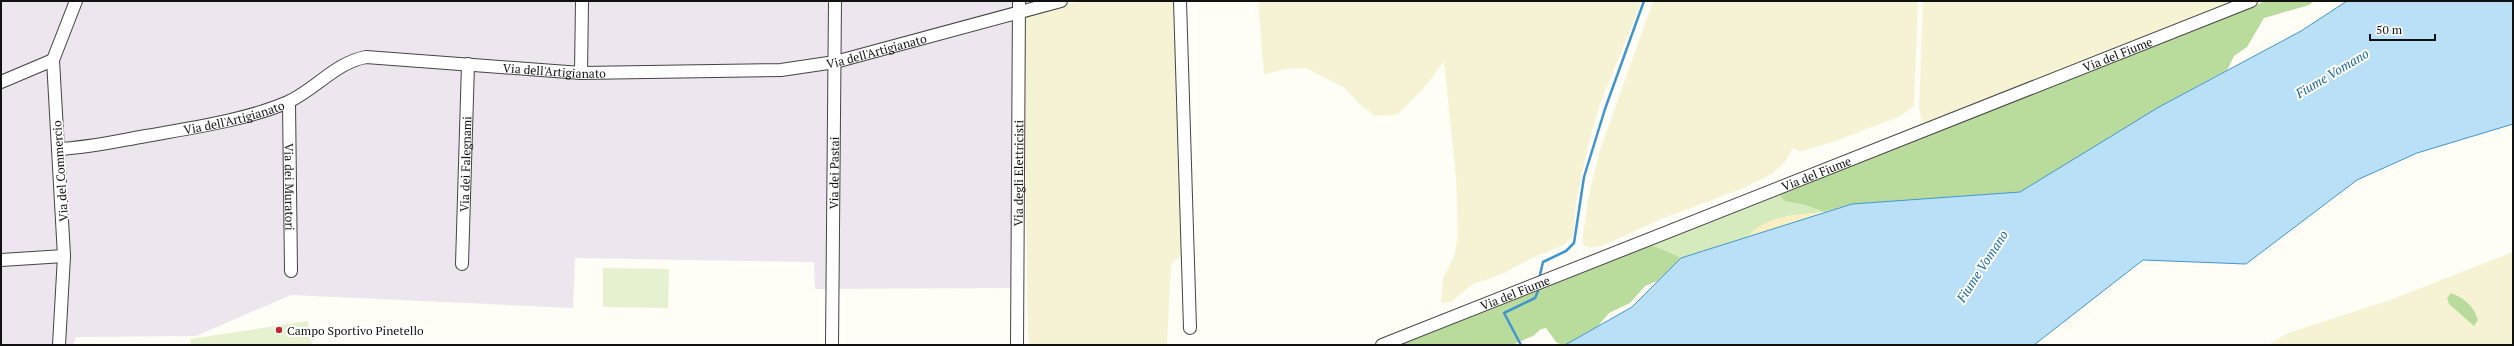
<svg xmlns="http://www.w3.org/2000/svg" width="2514" height="346" viewBox="0 0 2514 346" font-family="'PT Serif',serif">
<style>
.industrial{fill:#eee6ef}
.farmland{fill:#f6f3d4}
.green{fill:#d5ebbd}
.forest{fill:#b9dc9c}
.sand{fill:#fbeec1}
.pitch{fill:#e6f2cf}
.water{fill:#b9e0f7;stroke:#3f96cf}
.lines{fill:none;stroke-linecap:round;stroke-linejoin:round}
.stream{stroke:#3f96cf;stroke-width:2.5}
.minor-casing{stroke:#444;stroke-width:14}
.minor{stroke:#fff;stroke-width:12}
.poi-dot{fill:#c4262e;stroke:#fff;stroke-width:1.5}
.labels{text-anchor:middle;dominant-baseline:central;stroke-width:4;stroke-linejoin:round;paint-order:stroke}
.street-label{font-size:12px;fill:#111;stroke:#fff}
.poi-label{font-size:12px;fill:#111;stroke:#fff;text-anchor:start}
.water-label{font-size:13px;font-style:italic;fill:#1768a6;stroke:#fff}
</style>
<rect width="100%" height="100%" fill="#fffdf5"/>
<path class="industrial" d="M1 1H1048L1017 11 1014 288 815 289 814 262 575 258 573 308 291 295 196 336 76 337 73 345H1Z"/>
<path class="farmland" d="M1080 1H1174L1182 254 1171 265 1167 345H1030L1028 338 1023 18Z
M1258 1H1642L1600 104 1588 146 1576 201 1573 237 1564 245 1532 258 1502 274 1473 284 1451 302 1441 303 1443 279 1454 257 1458 237 1456 178 1444 61 1424 88 1397 115 1375 116 1359 104 1345 88 1306 68 1284 69 1264 75Z
M1653 1H1918L1914 106 1901 116 1838 140 1800 152 1793 148 1785 162 1772 174 1741 189 1659 220 1602 246 1590 248 1583 245V235L1588 199 1599 153Z
M1923 1H2240L2069 66 1923 126 1919 109Z
M2513 252V345H2268L2288 333 2390 300Z"/>
<path class="green" d="M1779 194 1784 201 1805 205 1824 212 1787 216 1747 237 1741 244 1657 281 1680 258 1652 245Z"/>
<path class="forest" d="M2266 1H2314L2309 5 2264 18 2247 47 2234 56 2227 70 2159 107 2020 192 1852 204 1824 212 1805 205 1784 201 1779 194Z
M1652 245 1681 258 1657 281 1645 286 1630 303 1609 313 1598 326 1565 345 1557 343 1546 328 1541 329 1533 336 1512 345H1390Z
M2451 293C2464 298 2474 306 2478 320L2474 326 2449 304 2447 298Z"/>
<path class="sand" d="M1824 212 1747 237C1767 215 1796 215 1824 212Z"/>
<path class="pitch" d="M603 268 669 269 668 308 603 307Z
M308 321 312 345H191L190 339Z"/>
<path class="water" d="M2347 1H2513V124L2417 153 2357 180 2246 264 2143 260 2034 345H1565L1632 307 1681 258 1852 204 2020 192 2159 107 2301 31Z"/>
<g class="lines">
<path class="stream" d="M1539 279 1543 262 1566 251 1574 243 1584 177 1605 109 1644 1
M1521 345 1504 313 1535 298 1538 291"/>
<defs>
<g id="minor">
<path d="M1180 1 1190 328"/>
<path d="M581 73 582 1"/>
<path d="M1 82 53 60"/>
<path id="s1" d="M289 102 291 271"/>
<path id="s2" d="M58 149C88 148 117 141 146 136 190 128 247 120 288 102 316 89 335 63 366 57L581 73 781 70 835 62 1061 1"/>
<path d="M1 260 64 256"/>
<path id="s3" d="M462 264 468 64"/>
<path d="M59 345 64 256 53 60 76 1"/>
<path id="s4" d="M832 345 835 1"/>
<path id="s5" d="M1017 345 1019 1"/>
<path id="s6" d="M1382 345 2251 1"/>
</g>
</defs>
<use href="#minor" class="minor-casing"/>
<use href="#minor" class="minor"/>
</g>
<circle class="poi-dot" cx="279" cy="330" r="4"/>
<g class="labels">
<g class="street-label">
<text stroke="none"><textPath href="#s2" startOffset="839">Via dell'Artigianato</textPath></text>
<text stroke="none"><textPath href="#s6" startOffset="791">Via del Fiume</textPath></text>
<text stroke="none"><textPath href="#s2" startOffset="515">Via dell'Artigianato</textPath></text>
<text stroke="none"><textPath href="#s2" startOffset="179">Via dell'Artigianato</textPath></text>
<text stroke="none"><textPath href="#s3" startOffset="100">Via dei Falegnami</textPath></text>
<text transform="translate(60 171) rotate(-94)">Via del Commercio</text>
<text stroke="none"><textPath href="#s4" startOffset="172">Via dei Pastai</textPath></text>
<text stroke="none"><textPath href="#s5" startOffset="172">Via degli Elettricisti</textPath></text>
<text stroke="none"><textPath href="#s6" startOffset="467">Via del Fiume</textPath></text>
<text stroke="none"><textPath href="#s1" startOffset="85">Via dei Muratori</textPath></text>
<text stroke="none"><textPath href="#s6" startOffset="143">Via del Fiume</textPath></text>
</g>
<g class="poi-label">
<text x="287" y="330">Campo Sportivo Pinetello</text>
</g>
<g class="water-label">
<text transform="translate(2332 73) rotate(-31)">Fiume Vomano</text>
<text transform="translate(1982 266) rotate(-57)">Fiume Vomano</text>
</g>
</g>
<rect width="2514" height="346" fill="none" stroke="#111111" stroke-width="4"/>
<path d="M2370 34v6h65v-6" fill="none" stroke="#111111" stroke-width="2"/>
<text x="2376" y="34" font-size="12" fill="#111111" stroke="#ffffff" stroke-width="3" paint-order="stroke">50 m</text>
</svg>
